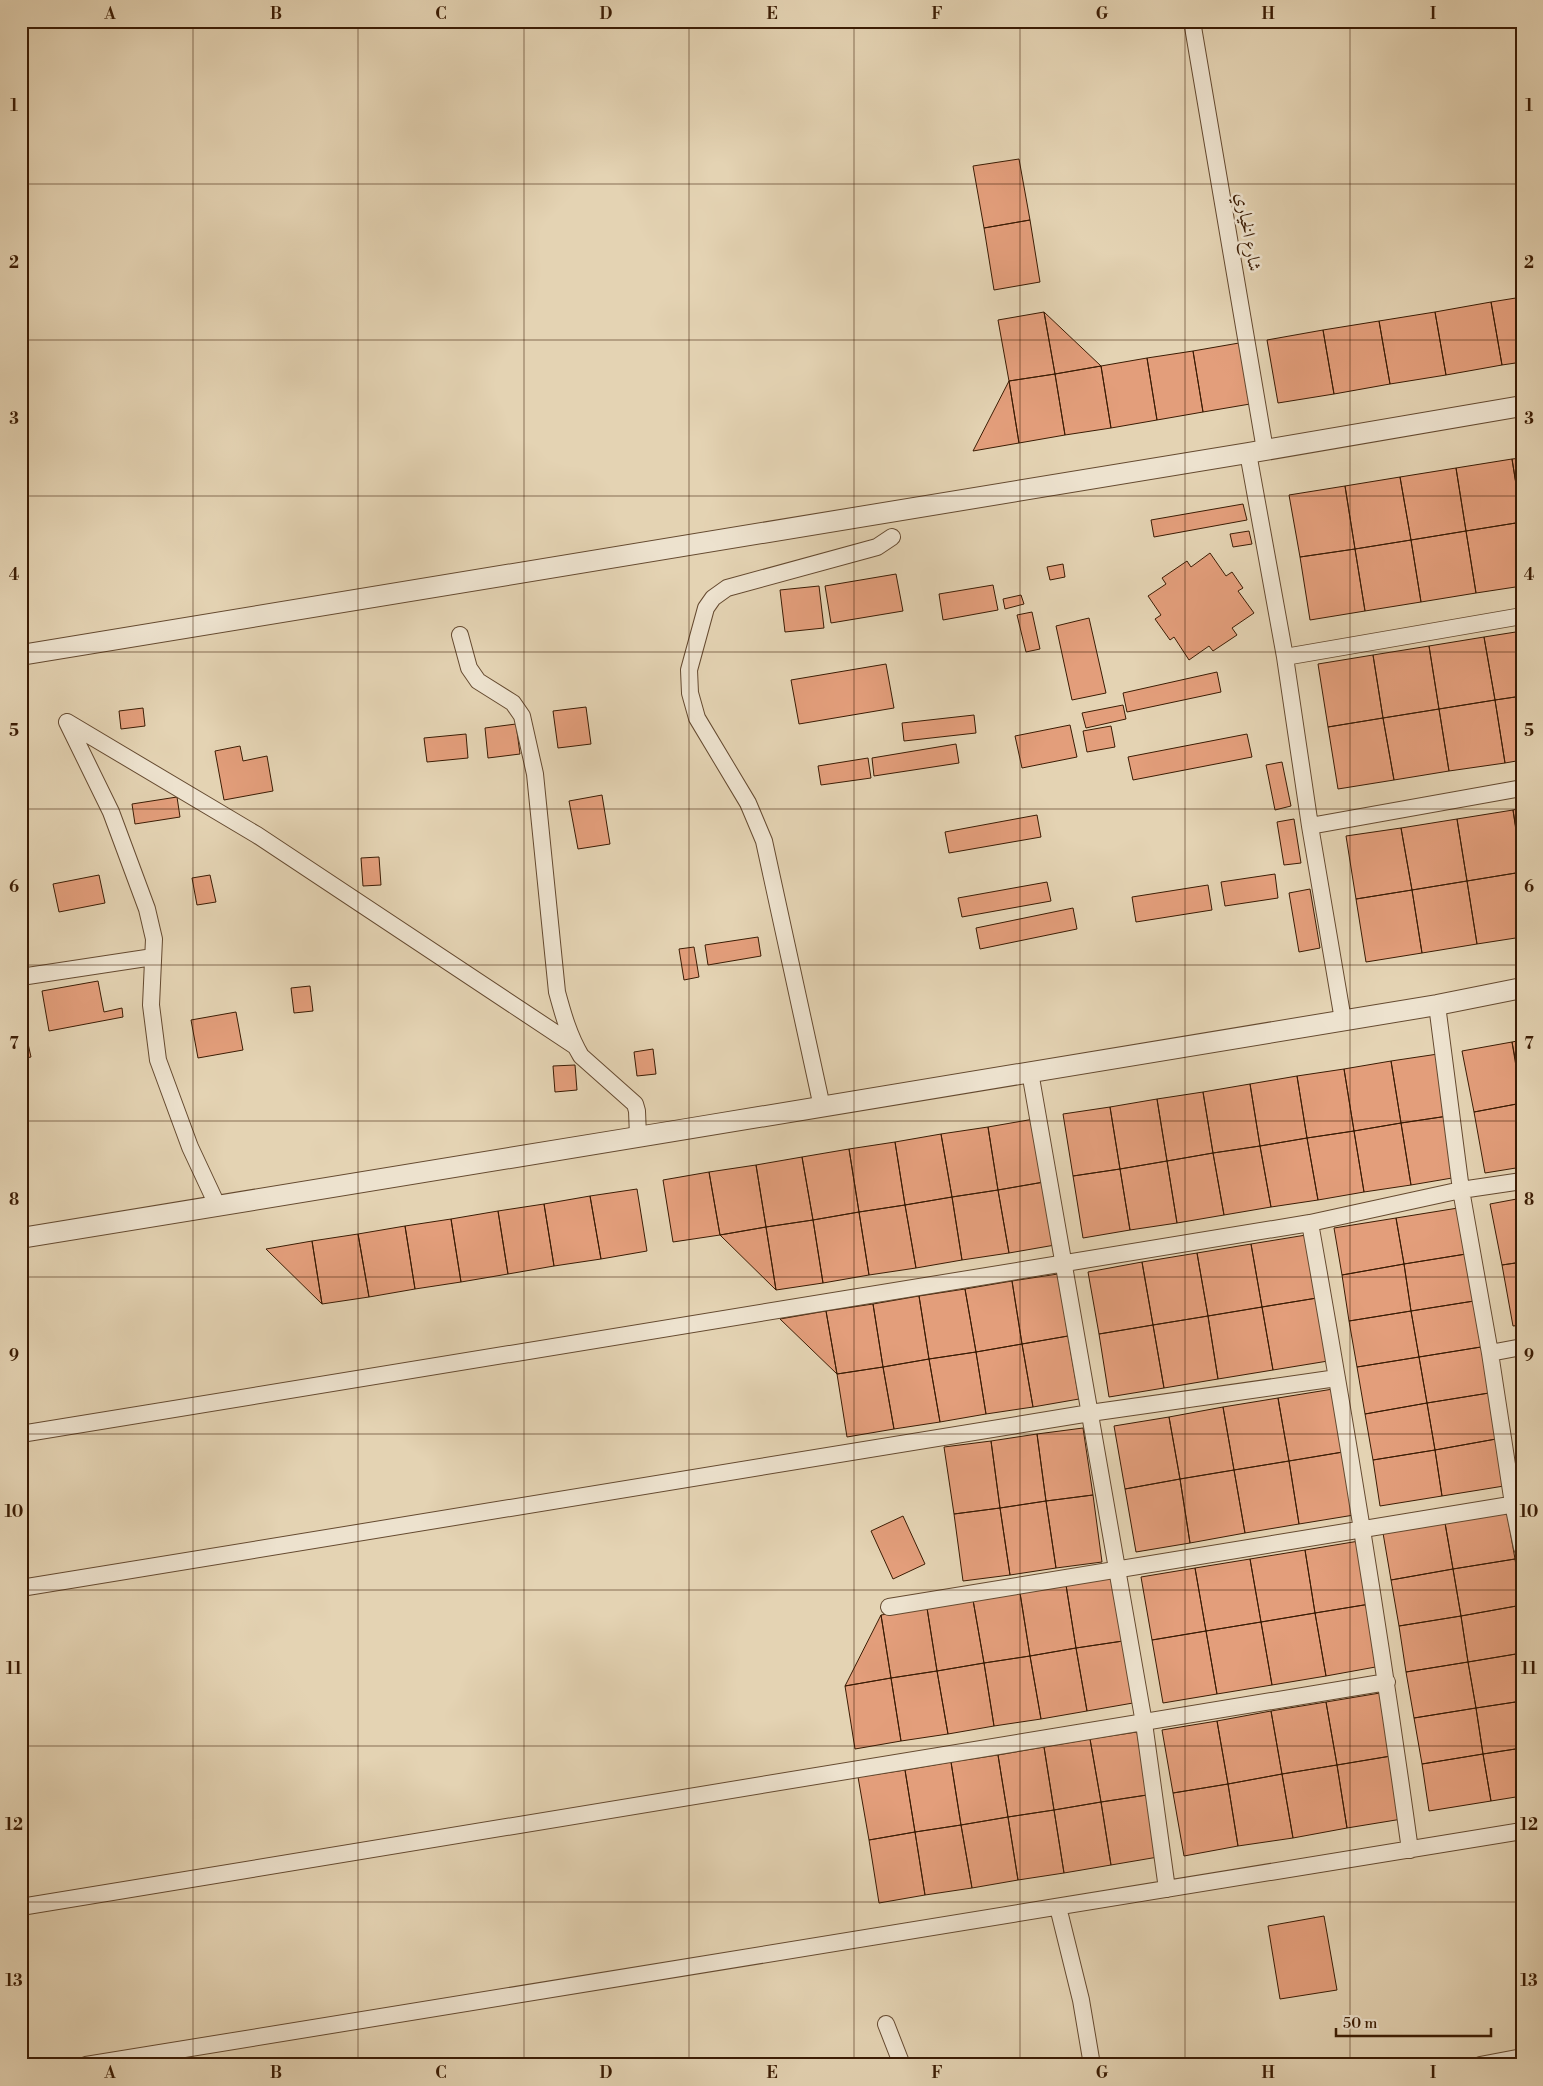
<svg xmlns="http://www.w3.org/2000/svg" width="1543" height="2086" viewBox="0 0 1543 2086" font-family="'Libre Bodoni',Amiri,serif">
<style>
.building{fill:#e39e7b;stroke:#3b1c04}
.lines{fill:none;stroke-linecap:round;stroke-linejoin:round}
.minor-casing{stroke:#654a30;stroke-width:18}
.tertiary-casing{stroke:#654a30;stroke-width:22}
.minor{stroke:#ede2ce;stroke-width:16}
.tertiary{stroke:#ede2ce;stroke-width:20}
.grid{fill:none;stroke:#3b1c04;stroke-width:1;stroke-opacity:0.55}
.labels{text-anchor:middle;dominant-baseline:central;stroke-width:5;stroke-linejoin:round;paint-order:stroke}
.street-label{font-size:18px;fill:#3b1c04;stroke:#ede2ce}
.neatline{fill:none;stroke:#3b1c04;stroke-width:2}
.grid-label{font-size:16px;text-anchor:middle;font-weight:bold;fill:#3b1c04}
</style>
<rect width="100%" height="100%" fill="#e4d3b3"/>
<filter id="stains"><feTurbulence type="fractalNoise" baseFrequency=".004" numOctaves="4"/><feColorMatrix values="0 0 0 0 .2 0 0 0 0 .09 0 0 0 0 .02 0 0 0 .5 -.17"/></filter>
<radialGradient id="worn" r=".72"><stop offset=".6" stop-color="#630" stop-opacity="0"/><stop offset="1" stop-color="#630" stop-opacity=".3"/></radialGradient>
<path class="building" d="M1019 159 1030 220 984 228 973 166Z
M1030 220 1040 282 994 290 984 228Z
M1522 297V362L1502 365 1491 302Z
M1491 302 1502 365 1446 375 1435 312Z
M1044 312 1101 366 1055 374Z
M1044 312 1055 374 1009 381 998 320Z
M1435 312 1446 375 1390 384 1379 321Z
M1379 321 1390 384 1334 394 1323 330Z
M1323 330 1334 394 1278 403 1267 340Z
M1239 343 1250 404 1203 412 1193 351Z
M1193 351 1203 412 1157 420 1147 358Z
M1147 358 1157 420 1111 428 1101 366Z
M1101 366 1111 428 1065 435 1055 374Z
M1055 374 1065 435 1019 443 1009 381Z
M1009 381 1019 443 973 451Z
M1522 458V522L1512 459Z
M1512 459 1522 522 1466 531 1456 468Z
M1456 468 1466 531 1411 540 1400 477Z
M1400 477 1411 540 1355 549 1345 486Z
M1345 486 1355 549 1300 557 1289 495Z
M1243 504 1247 520 1154 537 1151 520Z
M1522 522V586L1476 593 1466 531Z
M1249 531 1252 544 1233 547 1230 534Z
M1466 531 1476 593 1421 602 1411 540Z
M1411 540 1421 602 1365 611 1355 549Z
M1355 549 1365 611 1310 620 1300 557Z
M1210 553 1226 576 1232 572 1243 588 1238 591 1254 613 1232 628 1237 635 1213 651 1209 646 1189 660 1174 637 1170 640 1155 619 1161 615 1148 596 1166 584 1162 578 1187 561 1191 567Z
M1063 564 1065 577 1050 580 1047 567Z
M896 574 903 611 831 623 825 586Z
M993 585 998 610 943 620 939 594Z
M819 586 824 628 785 632 780 590Z
M1021 595 1024 604 1005 609 1003 599Z
M1032 612 1040 649 1026 652 1017 615Z
M1089 618 1106 693 1072 700 1056 626Z
M1522 631V696L1495 700 1484 637Z
M1484 637 1495 700 1439 709 1429 646Z
M1429 646 1439 709 1383 718 1373 655Z
M1373 655 1383 718 1328 727 1318 664Z
M886 664 894 708 799 724 791 680Z
M1217 672 1221 692 1127 712 1123 693Z
M1522 696V760L1505 763 1495 700Z
M1495 700 1505 763 1449 771 1439 709Z
M1123 705 1126 719 1086 728 1082 713Z
M586 707 591 744 558 748 553 711Z
M143 708 145 726 121 729 119 711Z
M1439 709 1449 771 1394 780 1383 718Z
M974 715 976 733 904 741 902 723Z
M1383 718 1394 780 1338 789 1328 727Z
M516 724 520 754 488 758 485 728Z
M1070 725 1077 757 1022 768 1015 736Z
M1111 726 1115 747 1087 752 1083 731Z
M466 734 468 758 427 762 424 738Z
M1247 734 1252 757 1133 780 1128 757Z
M956 744 959 763 874 776 872 758Z
M240 746 243 761 267 756 273 791 224 800 215 751Z
M868 758 871 778 821 785 818 766Z
M1282 762 1291 806 1275 810 1266 765Z
M602 795 610 844 578 849 569 801Z
M177 797 180 817 135 824 132 804Z
M1522 808V866L1513 810Z
M1513 810 1522 872 1467 881 1457 819Z
M1037 815 1041 837 949 853 945 832Z
M1294 819 1301 863 1284 865 1277 822Z
M1457 819 1467 881 1412 890 1401 828Z
M1401 828 1412 890 1356 899 1346 836Z
M379 857 381 885 363 886 361 858Z
M1522 872V937L1477 944 1467 881Z
M1275 874 1278 898 1225 906 1221 882Z
M99 875 105 903 59 912 53 884Z
M210 875 216 902 197 905 192 878Z
M1467 881 1477 944 1422 953 1412 890Z
M1047 882 1051 901 962 917 958 898Z
M1208 885 1212 910 1136 922 1132 897Z
M1310 889 1320 948 1299 952 1289 893Z
M1412 890 1422 953 1366 962 1356 899Z
M1073 908 1077 929 980 949 976 928Z
M758 937 761 956 708 965 705 945Z
M694 947 699 977 684 980 679 949Z
M98 981 104 1012 122 1008 123 1017 49 1031 42 991Z
M310 986 313 1011 294 1013 291 988Z
M21 1012 31 1057 21 1059Z
M236 1012 243 1050 198 1058 191 1020Z
M1522 1040V1094L1512 1042Z
M1512 1042 1522 1103 1474 1112 1462 1051Z
M653 1049 656 1074 637 1076 634 1052Z
M1438 1054 1448 1116 1401 1123 1391 1061Z
M1391 1061 1401 1123 1354 1131 1344 1069Z
M575 1065 577 1090 555 1092 553 1066Z
M1344 1069 1354 1131 1307 1138 1297 1076Z
M1297 1076 1307 1138 1260 1146 1250 1084Z
M1250 1084 1260 1146 1213 1153 1203 1092Z
M1203 1092 1213 1153 1167 1161 1157 1099Z
M1157 1099 1167 1161 1120 1169 1110 1107Z
M1522 1103V1167L1485 1173 1474 1112Z
M1110 1107 1120 1169 1073 1176 1063 1114Z
M1448 1116 1458 1177 1411 1185 1401 1123Z
M1034 1119 1044 1182 998 1190 988 1127Z
M1401 1123 1411 1185 1364 1192 1354 1131Z
M988 1127 998 1190 952 1197 941 1134Z
M1354 1131 1364 1192 1318 1200 1307 1138Z
M941 1134 952 1197 905 1205 895 1142Z
M1307 1138 1318 1200 1271 1207 1260 1146Z
M895 1142 905 1205 859 1212 849 1149Z
M1260 1146 1271 1207 1224 1215 1213 1153Z
M849 1149 859 1212 813 1220 802 1157Z
M1213 1153 1224 1215 1177 1223 1167 1161Z
M802 1157 813 1220 766 1227 756 1165Z
M1167 1161 1177 1223 1130 1230 1120 1169Z
M756 1165 766 1227 720 1235 709 1172Z
M1120 1169 1130 1230 1083 1238 1073 1176Z
M709 1172 720 1235 673 1242 663 1180Z
M1044 1182 1055 1245 1009 1253 998 1190Z
M637 1189 647 1251 601 1259 590 1196Z
M998 1190 1009 1253 962 1260 952 1197Z
M590 1196 601 1259 554 1266 544 1204Z
M952 1197 962 1260 916 1268 905 1205Z
M1522 1198V1262L1502 1265 1490 1204Z
M544 1204 554 1266 508 1274 498 1211Z
M905 1205 916 1268 869 1275 859 1212Z
M1458 1208 1466 1254 1404 1264 1396 1218Z
M498 1211 508 1274 461 1282 451 1219Z
M859 1212 869 1275 823 1283 813 1220Z
M1396 1218 1404 1264 1342 1275 1334 1228Z
M451 1219 461 1282 415 1289 405 1226Z
M813 1220 823 1283 776 1290 766 1227Z
M405 1226 415 1289 369 1297 358 1234Z
M766 1227 776 1290 720 1235Z
M358 1234 369 1297 322 1304 312 1241Z
M1306 1235 1317 1298 1262 1307 1251 1244Z
M312 1241 322 1304 266 1249Z
M1251 1244 1262 1307 1208 1316 1197 1253Z
M1197 1253 1208 1316 1153 1325 1142 1262Z
M1466 1254 1474 1301 1411 1311 1404 1264Z
M1142 1262 1153 1325 1099 1334 1088 1272Z
M1522 1262V1325L1513 1326 1502 1265Z
M1404 1264 1411 1311 1349 1321 1342 1275Z
M1058 1274 1068 1336 1022 1344 1012 1281Z
M1012 1281 1022 1344 976 1352 965 1289Z
M965 1289 976 1352 929 1359 919 1296Z
M919 1296 929 1359 883 1367 873 1304Z
M1317 1298 1328 1361 1273 1370 1262 1307Z
M1474 1301 1481 1347 1419 1357 1411 1311Z
M873 1304 883 1367 837 1374 826 1311Z
M1262 1307 1273 1370 1218 1379 1208 1316Z
M826 1311 837 1374 780 1319Z
M1411 1311 1419 1357 1357 1367 1349 1321Z
M1208 1316 1218 1379 1164 1388 1153 1325Z
M1153 1325 1164 1388 1109 1397 1099 1334Z
M1068 1336 1079 1399 1033 1407 1022 1344Z
M1022 1344 1033 1407 986 1414 976 1352Z
M1481 1347 1489 1393 1427 1403 1419 1357Z
M976 1352 986 1414 940 1422 929 1359Z
M1419 1357 1427 1403 1365 1414 1357 1367Z
M929 1359 940 1422 894 1429 883 1367Z
M883 1367 894 1429 847 1437 837 1374Z
M1333 1389 1343 1452 1289 1461 1278 1398Z
M1489 1393 1496 1439 1435 1450 1427 1403Z
M1278 1398 1289 1461 1234 1470 1223 1407Z
M1427 1403 1435 1450 1373 1460 1365 1414Z
M1223 1407 1234 1470 1180 1479 1169 1417Z
M1169 1417 1180 1479 1125 1489 1114 1426Z
M1083 1428 1093 1495 1046 1501 1037 1434Z
M1037 1434 1046 1501 1000 1508 991 1441Z
M1496 1439 1504 1486 1442 1496 1435 1450Z
M991 1441 1000 1508 954 1514 944 1447Z
M1435 1450 1442 1496 1380 1506 1373 1460Z
M1343 1452 1354 1515 1299 1524 1289 1461Z
M1289 1461 1299 1524 1245 1533 1234 1470Z
M1234 1470 1245 1533 1190 1543 1180 1479Z
M1180 1479 1190 1543 1136 1552 1125 1489Z
M1093 1495 1102 1562 1056 1568 1046 1501Z
M1046 1501 1056 1568 1010 1575 1000 1508Z
M1000 1508 1010 1575 963 1581 954 1514Z
M1507 1513 1515 1559 1453 1569 1445 1523Z
M903 1516 925 1564 893 1579 871 1531Z
M1445 1523 1453 1569 1391 1580 1383 1533Z
M1359 1541 1370 1604 1315 1613 1305 1550Z
M1305 1550 1315 1613 1261 1622 1250 1559Z
M1250 1559 1261 1622 1206 1631 1195 1568Z
M1515 1559 1522 1605 1461 1616 1453 1569Z
M1195 1568 1206 1631 1152 1640 1141 1577Z
M1453 1569 1461 1616 1399 1626 1391 1580Z
M1113 1578 1123 1641 1076 1648 1066 1585Z
M1066 1585 1076 1648 1030 1656 1020 1593Z
M1020 1593 1030 1656 984 1663 973 1600Z
M973 1600 984 1663 937 1671 927 1608Z
M1370 1604 1381 1666 1326 1676 1315 1613Z
M1522 1605V1653L1468 1662 1461 1616Z
M927 1608 937 1671 891 1678 881 1615Z
M1315 1613 1326 1676 1272 1685 1261 1622Z
M881 1615 891 1678 845 1686Z
M1461 1616 1468 1662 1406 1672 1399 1626Z
M1261 1622 1272 1685 1217 1694 1206 1631Z
M1206 1631 1217 1694 1163 1703 1152 1640Z
M1123 1641 1133 1703 1087 1711 1076 1648Z
M1076 1648 1087 1711 1041 1719 1030 1656Z
M1522 1653V1701L1476 1708 1468 1662Z
M1030 1656 1041 1719 994 1726 984 1663Z
M1468 1662 1476 1708 1414 1718 1406 1672Z
M984 1663 994 1726 948 1734 937 1671Z
M937 1671 948 1734 901 1741 891 1678Z
M891 1678 901 1741 855 1749 845 1686Z
M1380 1693 1391 1756 1337 1765 1326 1702Z
M1522 1701V1748L1483 1754 1476 1708Z
M1326 1702 1337 1765 1282 1774 1271 1711Z
M1476 1708 1483 1754 1422 1764 1414 1718Z
M1271 1711 1282 1774 1228 1784 1217 1721Z
M1217 1721 1228 1784 1173 1793 1162 1730Z
M1137 1732 1147 1795 1101 1802 1090 1739Z
M1090 1739 1101 1802 1054 1810 1044 1747Z
M1044 1747 1054 1810 1008 1817 998 1755Z
M1522 1748V1796L1491 1801 1483 1754Z
M1483 1754 1491 1801 1429 1811 1422 1764Z
M998 1755 1008 1817 961 1825 951 1762Z
M1391 1756 1402 1819 1347 1828 1337 1765Z
M951 1762 961 1825 915 1832 905 1770Z
M1337 1765 1347 1828 1293 1838 1282 1774Z
M905 1770 915 1832 869 1840 858 1777Z
M1282 1774 1293 1838 1238 1846 1228 1784Z
M1228 1784 1238 1846 1184 1856 1173 1793Z
M1147 1795 1158 1857 1111 1865 1101 1802Z
M1101 1802 1111 1865 1064 1873 1054 1810Z
M1054 1810 1064 1873 1018 1880 1008 1817Z
M1008 1817 1018 1880 972 1888 961 1825Z
M961 1825 972 1888 925 1895 915 1832Z
M915 1832 925 1895 879 1903 869 1840Z
M1324 1916 1337 1990 1280 1999 1268 1926Z"/>
<g class="lines">
<defs>
<path id="minor" d="M1192 21 1265 450
M1248 453 1285 657 1310 826 1343 1020
M460 635 469 668 478 681 513 703 522 716 535 774 557 992C563 1014 569 1036 581 1056L635 1104 637 1111 638 1136
M1285 657 1522 616
M67 722 257 835 575 1046
M67 722 111 812 147 909 154 939 151 1005 158 1060 190 1147 218 1207
M1310 826 1522 788
M21 977 153 957
M1437 1005 1461 1190 1490 1353 1513 1504 1522 1548
M1030 1072 1144 1723 1167 1889
M822 1107 764 841 748 803 697 718 690 693 689 670 706 608 713 598 727 588 877 547 892 537
M1310 1223C1347 1431 1381 1640 1410 1850
M1490 1353 1522 1347
M21 1434 1310 1223 1461 1190 1522 1181
M21 1588 1090 1413 1337 1378
M889 1607 1522 1503
M21 1907 1387 1682
M1058 1907 1081 2000 1092 2065
M886 2024 902 2065
M86 2065 1522 1831
M1480 2065 1522 2057"/>
<path id="tertiary" d="M21 655 1248 453 1522 406
M21 1238C494 1164 964 1080 1437 1005L1522 988"/>
</defs>
<use href="#minor" class="minor-casing"/>
<use href="#tertiary" class="tertiary-casing"/>
<use href="#minor" class="minor"/>
<use href="#tertiary" class="tertiary"/>
</g>
<path class="grid" d="M193 21V2065M358 21V2065M524 21V2065M689 21V2065M854 21V2065M1020 21V2065M1185 21V2065M1350 21V2065M21 184H1522M21 340H1522M21 496H1522M21 652H1522M21 809H1522M21 965H1522M21 1121H1522M21 1277H1522M21 1434H1522M21 1590H1522M21 1746H1522M21 1902H1522"/>
<g class="labels">
<g class="street-label">
<text transform="translate(1248 232) rotate(80)">شارع الخياري</text>
</g>
</g>
<rect width="1543" height="2086" fill="none" stroke="#e4d3b3" stroke-width="55"/>
<path d="M1336 2028v8h155v-8" fill="none" stroke="#3b1c04" stroke-width="2.5"/>
<text x="1343" y="2028" font-size="15" fill="#3b1c04" stroke="#ede2ce" stroke-width="4" paint-order="stroke">50 m</text>
<rect x="28" y="28" width="1488" height="2030" class="neatline"/>
<g class="grid-label">
<text x="110" y="19">A</text>
<text x="276" y="19">B</text>
<text x="441" y="19">C</text>
<text x="606" y="19">D</text>
<text x="772" y="19">E</text>
<text x="937" y="19">F</text>
<text x="1102" y="19">G</text>
<text x="1268" y="19">H</text>
<text x="1433" y="19">I</text>
<text x="14" y="111">1</text>
<text x="1529" y="111">1</text>
<text x="14" y="268">2</text>
<text x="1529" y="268">2</text>
<text x="14" y="424">3</text>
<text x="1529" y="424">3</text>
<text x="14" y="580">4</text>
<text x="1529" y="580">4</text>
<text x="14" y="736">5</text>
<text x="1529" y="736">5</text>
<text x="14" y="892">6</text>
<text x="1529" y="892">6</text>
<text x="14" y="1049">7</text>
<text x="1529" y="1049">7</text>
<text x="14" y="1205">8</text>
<text x="1529" y="1205">8</text>
<text x="14" y="1361">9</text>
<text x="1529" y="1361">9</text>
<text x="14" y="1517">10</text>
<text x="1529" y="1517">10</text>
<text x="14" y="1674">11</text>
<text x="1529" y="1674">11</text>
<text x="14" y="1830">12</text>
<text x="1529" y="1830">12</text>
<text x="14" y="1986">13</text>
<text x="1529" y="1986">13</text>
<text x="110" y="2078">A</text>
<text x="276" y="2078">B</text>
<text x="441" y="2078">C</text>
<text x="606" y="2078">D</text>
<text x="772" y="2078">E</text>
<text x="937" y="2078">F</text>
<text x="1102" y="2078">G</text>
<text x="1268" y="2078">H</text>
<text x="1433" y="2078">I</text>
</g>
<rect width="100%" height="100%" filter="url(#stains)"/>
<rect width="100%" height="100%" fill="url(#worn)"/>
</svg>
